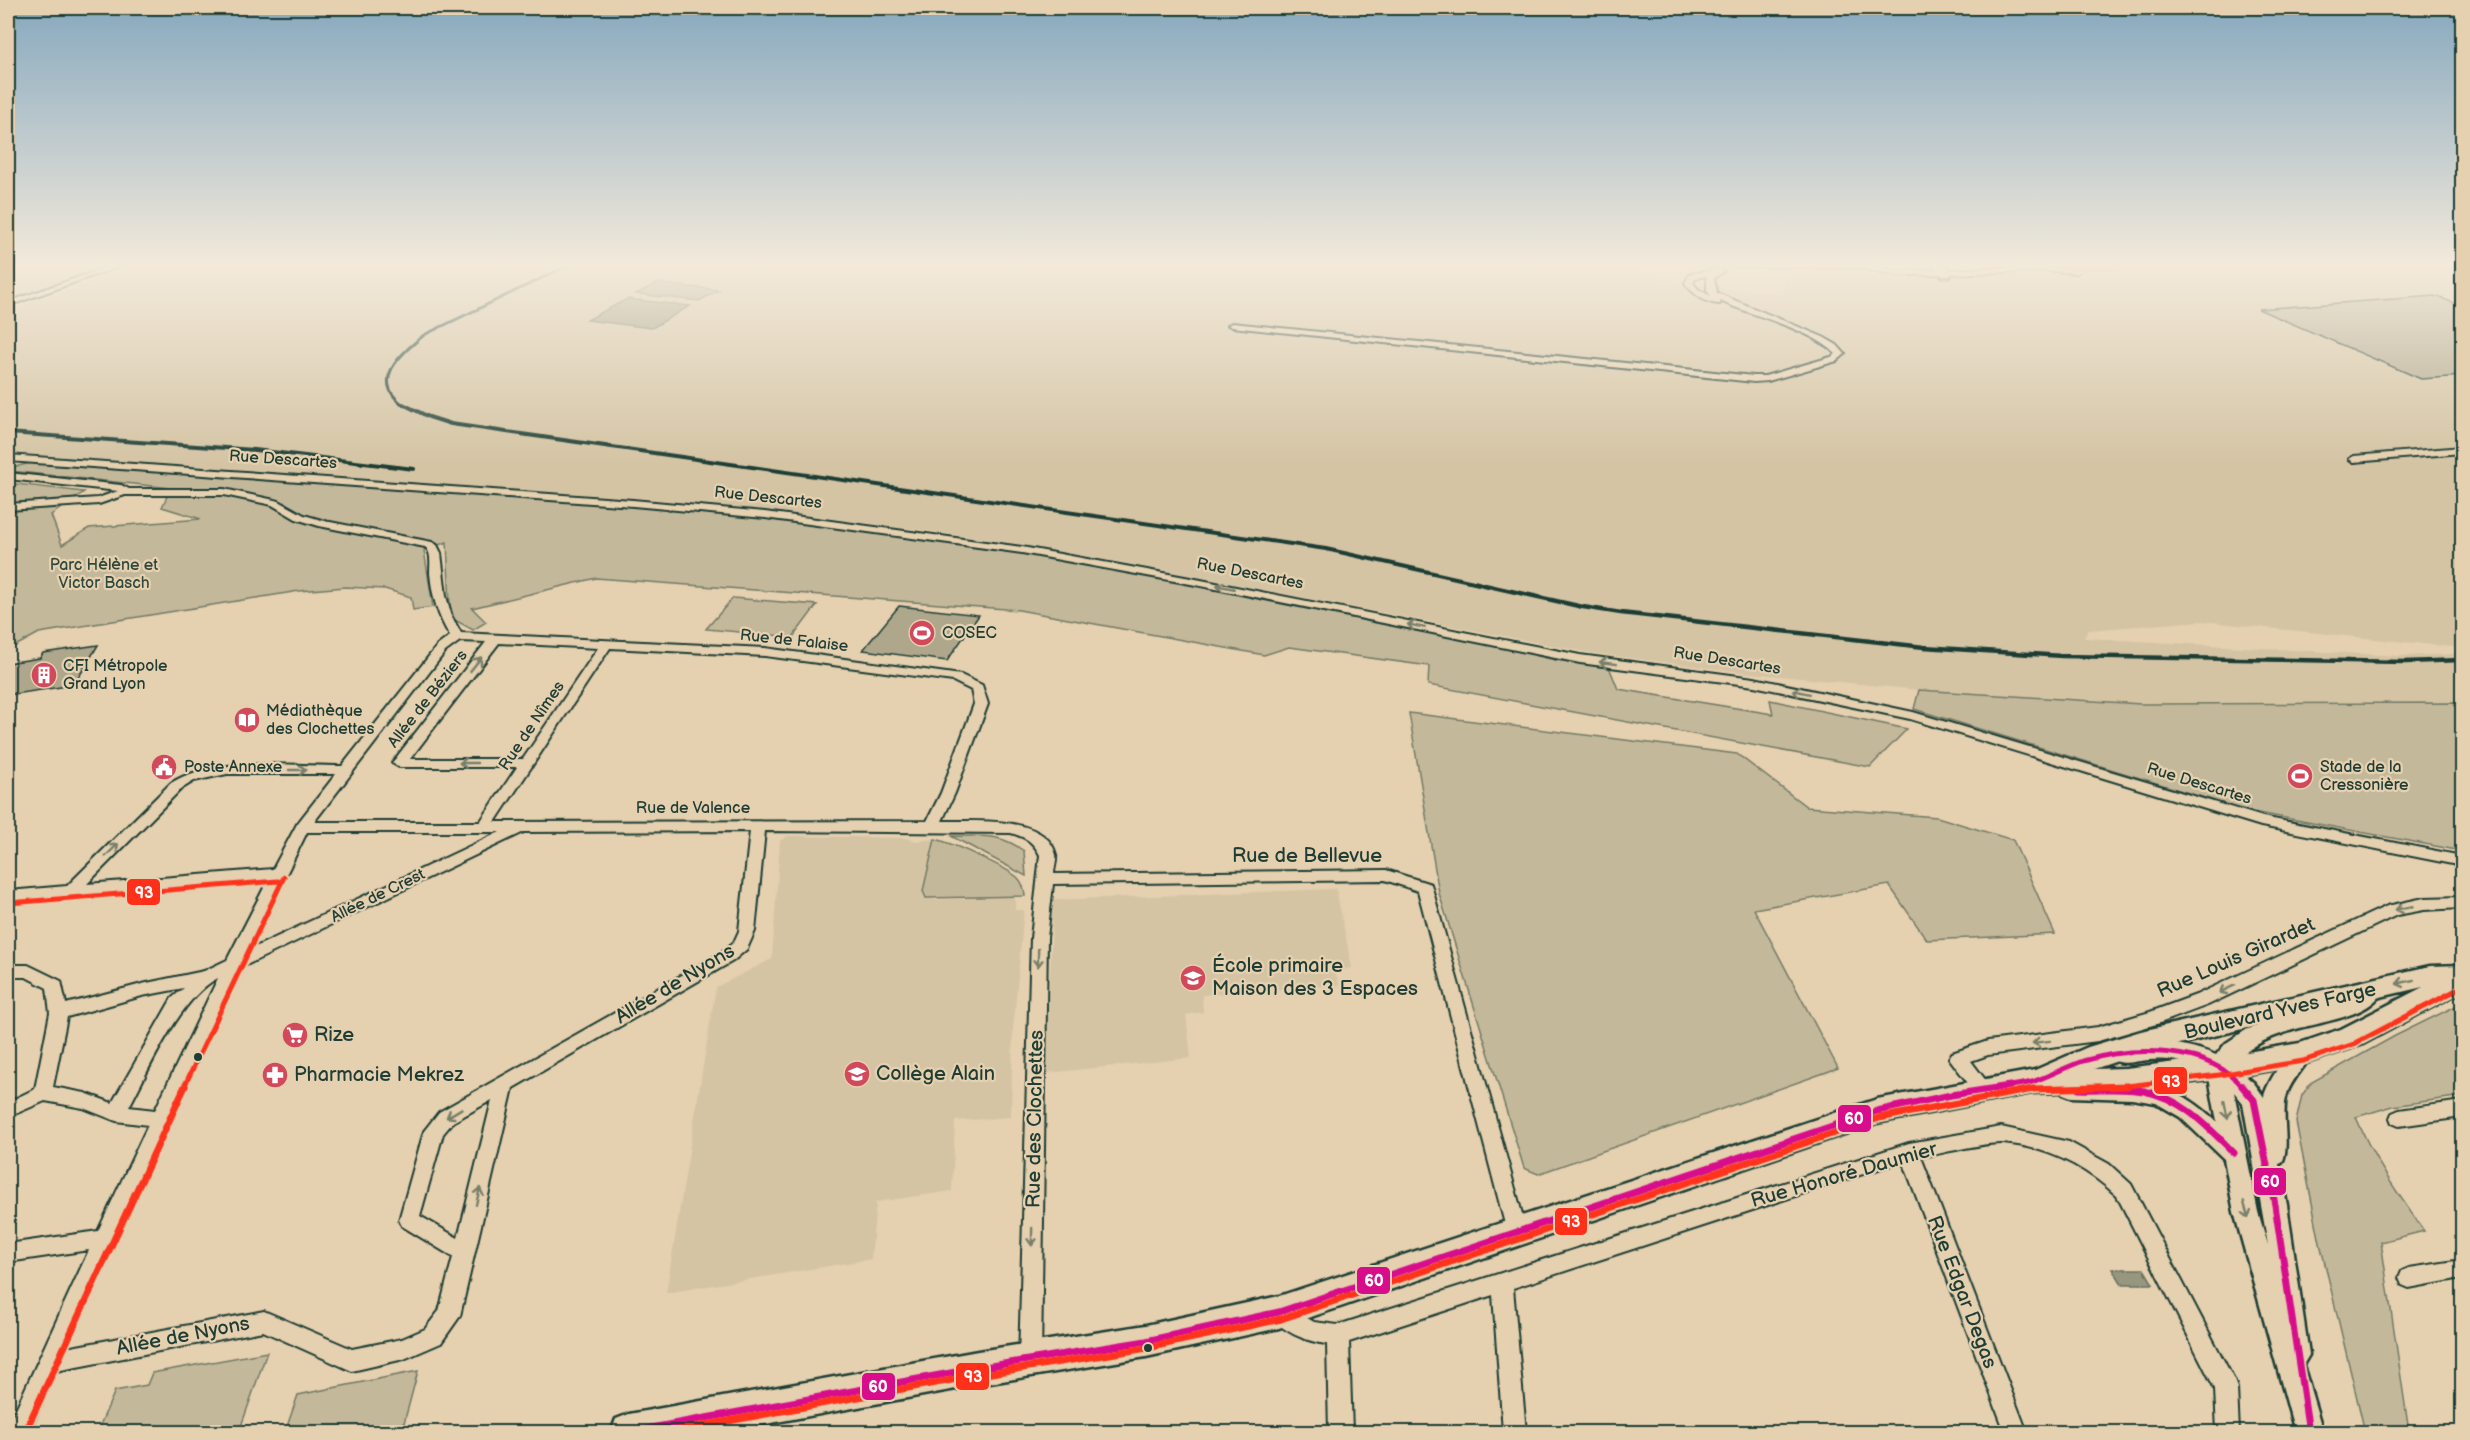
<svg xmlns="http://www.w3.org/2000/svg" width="2470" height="1440" viewBox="0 0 2470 1440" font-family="'Balsamiq Sans',sans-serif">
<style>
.built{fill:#d4c4a4}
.green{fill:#c4b89a;stroke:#727a67;stroke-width:1.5}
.water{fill:#97967e;stroke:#677260;stroke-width:1.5}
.building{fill:#aea78c;stroke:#1f3d34;stroke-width:1.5}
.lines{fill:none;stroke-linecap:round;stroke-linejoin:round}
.minor-casing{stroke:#1f3d34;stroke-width:4}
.tertiary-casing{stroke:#1f3d34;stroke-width:5}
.primary-casing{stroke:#1f3d34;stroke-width:5}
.trunk-casing{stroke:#1f3d34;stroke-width:5}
.minor{fill:#e5d0af;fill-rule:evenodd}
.tertiary{fill:#e5d0af;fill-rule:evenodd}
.primary{fill:#e5d0af;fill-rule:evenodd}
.trunk{fill:#e5d0af;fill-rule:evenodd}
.rail-far2{stroke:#1f3d34;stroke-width:3}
.rail-far1{stroke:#1f3d34;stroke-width:4}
.rail{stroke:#1f3d34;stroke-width:4.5}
.bus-1-far1-casing{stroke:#e5d0af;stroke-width:10}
.bus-1-casing{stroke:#e5d0af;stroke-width:11}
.bus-2-far1-casing{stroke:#e5d0af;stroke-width:10}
.bus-2-casing{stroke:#e5d0af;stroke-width:11}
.bus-3-casing{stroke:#e5d0af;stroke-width:6}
.bus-1-far1{stroke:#d80d8c;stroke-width:5}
.bus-1{stroke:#d80d8c;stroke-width:7}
.bus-2-far1{stroke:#ff301a;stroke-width:5}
.bus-2{stroke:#ff301a;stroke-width:7}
.bus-3{stroke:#e76323;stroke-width:3}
.oneway{stroke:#787f6b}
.bus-dot{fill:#1f3d34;stroke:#e5d0af;stroke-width:2}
.labels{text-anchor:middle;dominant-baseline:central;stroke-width:4.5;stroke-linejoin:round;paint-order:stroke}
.street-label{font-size:16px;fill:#1f3d34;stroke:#e5d0af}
.park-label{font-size:16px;fill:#30493e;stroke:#e5d0af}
.poi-label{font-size:16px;fill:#1f3d34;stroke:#e5d0af;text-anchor:start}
.near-street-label{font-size:20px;fill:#1f3d34;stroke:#e5d0af}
.near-poi-label{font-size:20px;fill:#1f3d34;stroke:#e5d0af;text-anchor:start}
.line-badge{stroke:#e5d0af;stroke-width:2}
.badge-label{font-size:16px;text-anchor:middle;font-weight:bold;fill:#fff}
</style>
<rect width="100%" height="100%" fill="#e5d0af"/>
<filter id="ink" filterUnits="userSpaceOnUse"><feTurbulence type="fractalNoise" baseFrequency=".0167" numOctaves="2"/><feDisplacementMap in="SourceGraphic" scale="12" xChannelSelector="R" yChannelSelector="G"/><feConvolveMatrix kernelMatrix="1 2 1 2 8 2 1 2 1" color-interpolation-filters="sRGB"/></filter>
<g filter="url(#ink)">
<path class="built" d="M8 264H117L8 302Z
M141 264H1559L1609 266 1643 272 1675 283 1784 294V277L1790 276 1934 277 2203 268 2256 264H2456L2462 265V648L2201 621 2088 630 2084 638 2398 656 2462 654V703L2141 704 1919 690 1741 672 1591 653 1107 560 943 533 815 517 660 500 8 454V311Z
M788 836 905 838 917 841 935 839 923 891 935 900 1015 895V910H1024L1013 1030 1011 1117 955 1121 952 1191 876 1202 871 1259 666 1293 716 987 772 959 780 841Z
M1336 889 1352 968 1335 971 1339 985 1202 995 1203 1012 1186 1015 1191 1058 1046 1073 1053 900Z"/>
<path class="green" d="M35 462 598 502 769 518 1025 553 1233 592 1461 638 1555 660 1609 667 1618 689 1773 714 1770 700 1907 729 1870 767 1428 685 1429 666 1289 647 1264 655 1019 610 596 578 472 608 486 622 473 630 453 619 450 605 447 542 424 550 433 607 413 610 411 597 385 589 345 587 299 591 39 633 8 650V483L84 492 51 515 62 545 89 528 201 519 162 507 171 488 10 471V468Z
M733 598 817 605 793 637 706 629Z
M1919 690 2141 704 2462 703V851L2248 811 1914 709Z
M1409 713 1737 754 1807 807 1937 817 2013 840 2055 934 1927 940 1889 885 1754 909 1838 1068 1538 1174 1524 1168 1439 893Z
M951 836C982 837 998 832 1024 851L1026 876Z
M935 839C950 842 1008 868 1018 878 1022 882 1025 890 1025 896L926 898 923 891Z
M2462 1003V1096L2393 1106 2356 1117C2373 1159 2398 1194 2424 1231L2381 1242 2409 1432H2365L2320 1243 2296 1122 2302 1095 2312 1082 2395 1036Z
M267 1352 239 1432H97L115 1391 147 1385 152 1373Z
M418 1371 404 1423 353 1432H285L298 1395Z"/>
<path class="water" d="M657 283 719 290 699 301 636 294Z
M627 299 690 306 652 328 587 320Z
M2113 1269H2144L2153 1284H2122Z"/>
<path class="building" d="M2435 296 2463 306V376L2421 379 2258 309Z
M899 606 979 615 947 661 863 650Z
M98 645 74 685 8 695V663L40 658 43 653Z"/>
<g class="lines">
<defs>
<path id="minor" d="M116 264H126L8 306V302Z
M1702 264H1860L1896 271 2147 264H2207L2203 266 1913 275H1896L1860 268 1706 266Z
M1720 269 1724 271 1714 278 1717 293 1823 337 1837 345 1845 354 1837 361 1768 381 1754 382 1232 327 1228 325 1232 323 1754 376H1765L1831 357 1836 354C1811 329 1753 316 1720 301V304C1706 304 1693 294 1685 283L1690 274ZM1707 276V291L1711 296 1699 290 1693 283 1696 278Z
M2462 447V453L2354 462 2349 459 2354 456Z
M8 455 633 500 765 512 1022 547 1196 579 1580 655 1754 678 1913 712 2263 817 2462 856V866L2261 826 1910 719 1754 686 1580 663 1196 585 1022 553 765 518 633 506 8 461Z
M8 473 121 485 129 489H224L279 501 304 515 325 521 432 542 437 545 441 553 446 596 452 617 461 633 765 648 961 675 982 685 988 704 955 793 942 821C972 822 1047 814 1056 855 1057 860 1054 868 1054 874L1386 870 1431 884 1527 1232 1524 1238 1517 1241 1510 1238 1507 1232 1418 891 1385 880 1053 884 1047 938 1041 1360 1038 1368 1030 1371 1022 1368 1019 1360 1031 938 1040 855C1033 841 1025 837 1011 833L765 831 755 931 747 949 733 961 513 1088 460 1316 441 1343 404 1359 352 1371 263 1331 56 1371 29 1432H8L9 1424 89 1250 8 1262V1244L98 1231 148 1125 116 1121 83 1108 45 1101 8 1117V1102L35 1089 50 1013 47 988 26 977H8V965H28L61 981 66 1004 142 984 204 971 227 960 268 880 8 901V891L67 886 171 783C213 756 293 766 342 766L437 646 450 636C438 617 432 596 430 573 430 564 432 552 425 547L319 526 296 519 272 505 224 495H125L99 504 8 510V504L98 498 118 491 8 479ZM460 641 486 642 392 763 399 767H517L480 822H314L445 652ZM499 643 598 648 523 759H410ZM610 648 765 656 953 681 971 690 974 704 941 793 927 821 495 822ZM227 774H336L297 824 273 869 87 884 181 789 194 781ZM750 831 739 931 734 942 721 953 439 1112 424 1131 399 1220 402 1226 453 1257 439 1311 425 1329 402 1339 352 1349 264 1311 66 1348 240 968 524 832ZM307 832H500L249 950ZM218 978 155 1110 129 1107C149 1070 180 997 218 978ZM184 988 172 998 112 1103 85 1093 53 1087 67 1017 142 996ZM492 1100 458 1238 420 1216 443 1134 453 1122Z
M2424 898 2462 897V908L2424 910 2397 915 2208 1005 2160 1023 2098 1041 1988 1055 1971 1061 1993 1090 1991 1095 1984 1097 1977 1095 1949 1058 1952 1053 1988 1041 2098 1027 2150 1012 2196 995 2387 906Z
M2462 1101V1117L2399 1126 2392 1123 2390 1118 2392 1113 2399 1110Z
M2001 1127 2069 1142 2109 1164 2131 1184 2234 1380 2237 1388 2239 1432H2217L2215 1389 2117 1196C2085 1166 2047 1147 2003 1143 1985 1142 1941 1154 1921 1157L2027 1432H2005L1903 1161 1513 1288 1526 1432H1503L1493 1295 1349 1342 1352 1432H1329L1327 1344C1308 1342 1278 1331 1269 1312L1272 1305 1280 1302 1314 1322 1338 1325 1909 1143Z
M2462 1260V1278L2409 1288 2402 1285 2399 1278 2402 1271 2409 1268Z"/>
<path id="tertiary" d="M2371 985 2378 987 2381 993C2367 1019 2309 1023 2284 1033 2264 1039 2246 1049 2233 1065L2254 1083 2264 1097C2265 1087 2286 1053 2295 1047 2300 1045 2304 1046 2309 1048L2312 1054C2305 1067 2291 1080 2287 1094 2280 1115 2291 1145 2282 1163L2279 1164 2287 1205 2309 1355 2303 1365 2323 1432H2295L2234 1212 2224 1159 2180 1117 2156 1103 2132 1099 2071 1097 2063 1094 2060 1088 2063 1082 2071 1079C2137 1087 2162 1070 2217 1122L2208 1072C2190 1061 2168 1058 2148 1060 2136 1061 2126 1065 2115 1061L2112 1055 2115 1049C2149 1038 2183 1042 2216 1055L2226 1043 2246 1030 2280 1017 2333 1004ZM2234 1092 2243 1103 2268 1245 2258 1212Z"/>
<path id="primary" d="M2462 965V991L2361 1045 2301 1065 2218 1079 2126 1090 2032 1093 1877 1123 1279 1328 1146 1357 978 1385 722 1432H611L616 1419 629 1414 978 1351 1146 1325 1279 1296 1877 1099 2035 1070 2088 1047 2141 1031 2430 966ZM2423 987 2341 1029 2300 1043 2218 1057 2126 1068 2094 1069 2141 1053Z"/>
<path id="trunk" d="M1932 264H1944L1952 273 1950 276H1942Z
M2022 264C2036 263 2072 260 2082 269L2076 273 2028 268Z"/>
</defs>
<use href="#minor" class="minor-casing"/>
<use href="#tertiary" class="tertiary-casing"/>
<use href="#primary" class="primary-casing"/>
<use href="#trunk" class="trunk-casing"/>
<use href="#minor" class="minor"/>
<use href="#tertiary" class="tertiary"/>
<use href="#primary" class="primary"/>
<use href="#trunk" class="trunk"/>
<path class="rail-far2" d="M405 406C368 381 401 354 424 335L571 264"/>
<path class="rail-far1" d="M403 404 429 417 451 424 1326 549 1478 583
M8 433 255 450 414 469"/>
<path class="rail" d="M1471 582 1583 607 1621 613 1924 647 2062 656 2405 662 2462 660"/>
<defs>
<path id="bus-1-far1" d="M2000 1087C2010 1086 2022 1085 2032 1082 2049 1076 2066 1067 2083 1061 2132 1046 2208 1045 2243 1087"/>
<path id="bus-1" d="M2242 1086 2254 1100 2275 1205 2309 1432
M2079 1089C2100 1090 2123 1087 2144 1091 2182 1098 2208 1127 2234 1153
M629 1432 978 1368 1146 1341 1279 1312 1877 1111 1951 1095 2010 1086"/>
<path id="bus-2-far1" d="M9 903 278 881
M184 1087 284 877
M2080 1087 2127 1086 2219 1075 2303 1061 2354 1044 2462 987"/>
<path id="bus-2" d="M25 1432 185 1086
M668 1432 979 1375 1147 1348 1281 1319 1879 1118 2033 1089 2127 1086"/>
<path id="bus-3" d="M2028 264 2076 269 2203 264"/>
</defs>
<use href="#bus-1-far1" class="bus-1-far1-casing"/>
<use href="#bus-1" class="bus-1-casing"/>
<use href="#bus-2-far1" class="bus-2-far1-casing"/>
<use href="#bus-2" class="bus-2-casing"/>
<use href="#bus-3" class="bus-3-casing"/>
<use href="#bus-1-far1" class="bus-1-far1"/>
<use href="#bus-1" class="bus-1"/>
<use href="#bus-2-far1" class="bus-2-far1"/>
<use href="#bus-2" class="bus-2"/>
<use href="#bus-3" class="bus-3"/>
</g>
<defs><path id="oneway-shaft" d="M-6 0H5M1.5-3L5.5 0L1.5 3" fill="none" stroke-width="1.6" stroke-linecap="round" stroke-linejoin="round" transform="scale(1.5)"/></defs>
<g class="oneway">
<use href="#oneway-shaft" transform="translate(1225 587) rotate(-169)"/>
<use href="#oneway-shaft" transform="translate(1416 626) rotate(-168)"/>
<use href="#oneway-shaft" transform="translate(1608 663) rotate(-173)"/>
<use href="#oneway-shaft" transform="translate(476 664) rotate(-52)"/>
<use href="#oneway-shaft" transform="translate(1801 692) rotate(-168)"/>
<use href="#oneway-shaft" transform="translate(468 763) rotate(180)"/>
<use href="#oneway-shaft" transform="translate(298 770)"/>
<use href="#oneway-shaft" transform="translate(112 850) rotate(-45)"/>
<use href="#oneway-shaft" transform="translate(2404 908) rotate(169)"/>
<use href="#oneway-shaft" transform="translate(1038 958) rotate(91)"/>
<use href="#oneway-shaft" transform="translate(2405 982) rotate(167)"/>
<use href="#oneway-shaft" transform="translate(2227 989) rotate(155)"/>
<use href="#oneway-shaft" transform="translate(2041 1042) rotate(173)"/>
<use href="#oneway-shaft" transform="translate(2226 1110) rotate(79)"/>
<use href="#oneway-shaft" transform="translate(454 1113) rotate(149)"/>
<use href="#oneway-shaft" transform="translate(478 1196) rotate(-77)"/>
<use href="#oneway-shaft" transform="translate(2246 1210) rotate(75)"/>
<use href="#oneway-shaft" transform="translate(1032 1237) rotate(91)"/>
</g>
</g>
<linearGradient id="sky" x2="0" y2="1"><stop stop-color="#87a8be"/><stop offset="0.57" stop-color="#f3eadb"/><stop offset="1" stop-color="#f3eadb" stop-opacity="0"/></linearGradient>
<rect width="2470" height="465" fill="url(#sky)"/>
<defs>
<symbol id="stadium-disc" viewBox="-11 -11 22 22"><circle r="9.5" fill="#d1495b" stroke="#e5d0af"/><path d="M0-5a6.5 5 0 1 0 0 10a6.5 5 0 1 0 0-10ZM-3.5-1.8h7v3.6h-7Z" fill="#fff"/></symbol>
<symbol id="building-disc" viewBox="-11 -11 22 22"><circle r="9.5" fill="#d1495b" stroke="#e5d0af"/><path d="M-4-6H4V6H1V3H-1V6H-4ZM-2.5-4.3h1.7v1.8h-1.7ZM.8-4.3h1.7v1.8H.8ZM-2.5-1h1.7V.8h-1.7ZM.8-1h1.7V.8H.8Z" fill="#fff"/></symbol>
<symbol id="library-disc" viewBox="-11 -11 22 22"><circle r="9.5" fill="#d1495b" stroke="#e5d0af"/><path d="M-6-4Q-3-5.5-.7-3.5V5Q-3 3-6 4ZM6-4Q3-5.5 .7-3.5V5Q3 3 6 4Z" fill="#fff"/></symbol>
<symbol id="civic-disc" viewBox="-11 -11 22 22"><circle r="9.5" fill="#d1495b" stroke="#e5d0af"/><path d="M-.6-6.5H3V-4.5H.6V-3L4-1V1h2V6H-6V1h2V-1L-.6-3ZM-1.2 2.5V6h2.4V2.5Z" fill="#fff"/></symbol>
<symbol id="school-disc" viewBox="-11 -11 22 22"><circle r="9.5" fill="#d1495b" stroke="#e5d0af"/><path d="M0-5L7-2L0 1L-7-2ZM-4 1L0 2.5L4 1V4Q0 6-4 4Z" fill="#fff"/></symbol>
<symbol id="supermarket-disc" viewBox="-11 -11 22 22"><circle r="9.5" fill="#d1495b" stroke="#e5d0af"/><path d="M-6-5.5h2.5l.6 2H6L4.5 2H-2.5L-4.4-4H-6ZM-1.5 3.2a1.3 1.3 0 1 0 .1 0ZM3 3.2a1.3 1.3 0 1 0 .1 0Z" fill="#fff"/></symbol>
<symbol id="pharmacy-disc" viewBox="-11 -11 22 22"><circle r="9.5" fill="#d1495b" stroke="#e5d0af"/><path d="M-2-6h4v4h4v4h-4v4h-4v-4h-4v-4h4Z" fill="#fff"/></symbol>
</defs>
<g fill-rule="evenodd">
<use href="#stadium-disc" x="907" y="618" width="30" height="30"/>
<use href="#building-disc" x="29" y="660" width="30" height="30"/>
<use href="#library-disc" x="232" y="705" width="30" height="30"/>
<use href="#civic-disc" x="149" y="752" width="30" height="30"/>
<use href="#stadium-disc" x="2285" y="761" width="30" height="30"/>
<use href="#school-disc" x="1178" y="963" width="30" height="30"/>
<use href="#supermarket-disc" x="280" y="1020" width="30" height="30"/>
<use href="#school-disc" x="842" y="1059" width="30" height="30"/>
<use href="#pharmacy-disc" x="260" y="1060" width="30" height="30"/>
</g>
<g class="bus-dot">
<circle cx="198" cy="1057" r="5"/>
<circle cx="1148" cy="1348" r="5"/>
</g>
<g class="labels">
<g class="street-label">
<text transform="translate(283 460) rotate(4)">Rue Descartes</text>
<text transform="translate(768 498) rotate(6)">Rue Descartes</text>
<text transform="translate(1250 574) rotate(11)">Rue Descartes</text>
<text transform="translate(794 641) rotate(6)">Rue de Falaise</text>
<text transform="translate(1727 661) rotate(9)">Rue Descartes</text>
<text transform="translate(428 699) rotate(-52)">Allée de Béziers</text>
<text transform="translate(532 726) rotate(-56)">Rue de Nîmes</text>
<text transform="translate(2199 784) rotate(17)">Rue Descartes</text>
<text x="693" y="808">Rue de Valence</text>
<text transform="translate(378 896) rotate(-26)">Allée de Crest</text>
</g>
<g class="park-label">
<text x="104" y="565">Parc Hélène et<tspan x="104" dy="18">Victor Basch</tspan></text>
</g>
<g class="poi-label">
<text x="942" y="633">COSEC</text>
<text x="63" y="666">CFI Métropole<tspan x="63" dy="18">Grand Lyon</tspan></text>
<text x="266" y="711">Médiathèque<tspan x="266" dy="18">des Clochettes</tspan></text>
<text x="184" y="767">Poste Annexe</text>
<text x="2320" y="767">Stade de la<tspan x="2320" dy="18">Cressonière</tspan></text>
</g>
<g class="near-street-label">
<text x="1307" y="856">Rue de Bellevue</text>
<text transform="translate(2236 958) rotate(-24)">Rue Louis Girardet</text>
<text transform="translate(675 984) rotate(-31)">Allée de Nyons</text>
<text transform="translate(2280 1011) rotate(-13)">Boulevard Yves Farge</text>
<text transform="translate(1035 1119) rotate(-89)">Rue des Clochettes</text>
<text transform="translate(1844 1175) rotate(-16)">Rue Honoré Daumier</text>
<text transform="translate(1962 1292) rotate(69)">Rue Edgar Degas</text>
<text transform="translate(183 1336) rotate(-11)">Allée de Nyons</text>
</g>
<g class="near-poi-label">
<text x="1212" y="966">École primaire<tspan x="1212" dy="23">Maison des 3 Espaces</tspan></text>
<text x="314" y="1035">Rize</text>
<text x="876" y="1074">Collège Alain</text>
<text x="294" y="1075">Pharmacie Mekrez</text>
</g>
</g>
<g class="line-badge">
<rect x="126" y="878" width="35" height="28" rx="6" fill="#ff301a"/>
<rect x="2153" y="1066" width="35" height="29" rx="6" fill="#ff301a"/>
<rect x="1837" y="1104" width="35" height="29" rx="6" fill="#d80d8c"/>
<rect x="2253" y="1167" width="34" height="29" rx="6" fill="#d80d8c"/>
<rect x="1554" y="1207" width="34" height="29" rx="6" fill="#ff301a"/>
<rect x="1356" y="1266" width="35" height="29" rx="6" fill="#d80d8c"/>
<rect x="955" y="1362" width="35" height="29" rx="6" fill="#ff301a"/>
<rect x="861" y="1372" width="35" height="29" rx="6" fill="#d80d8c"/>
</g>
<g class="badge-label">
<text x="144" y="898">93</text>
<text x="2171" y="1087">93</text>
<text x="1854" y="1124">60</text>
<text x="2270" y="1187">60</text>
<text x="1571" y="1227">93</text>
<text x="1374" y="1286">60</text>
<text x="973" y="1382">93</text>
<text x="878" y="1392">60</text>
</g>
<rect width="2470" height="1440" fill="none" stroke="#e5d0af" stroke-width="30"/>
<rect x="15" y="15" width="2440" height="1410" fill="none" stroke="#1f3d34" stroke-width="2" filter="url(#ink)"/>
</svg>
